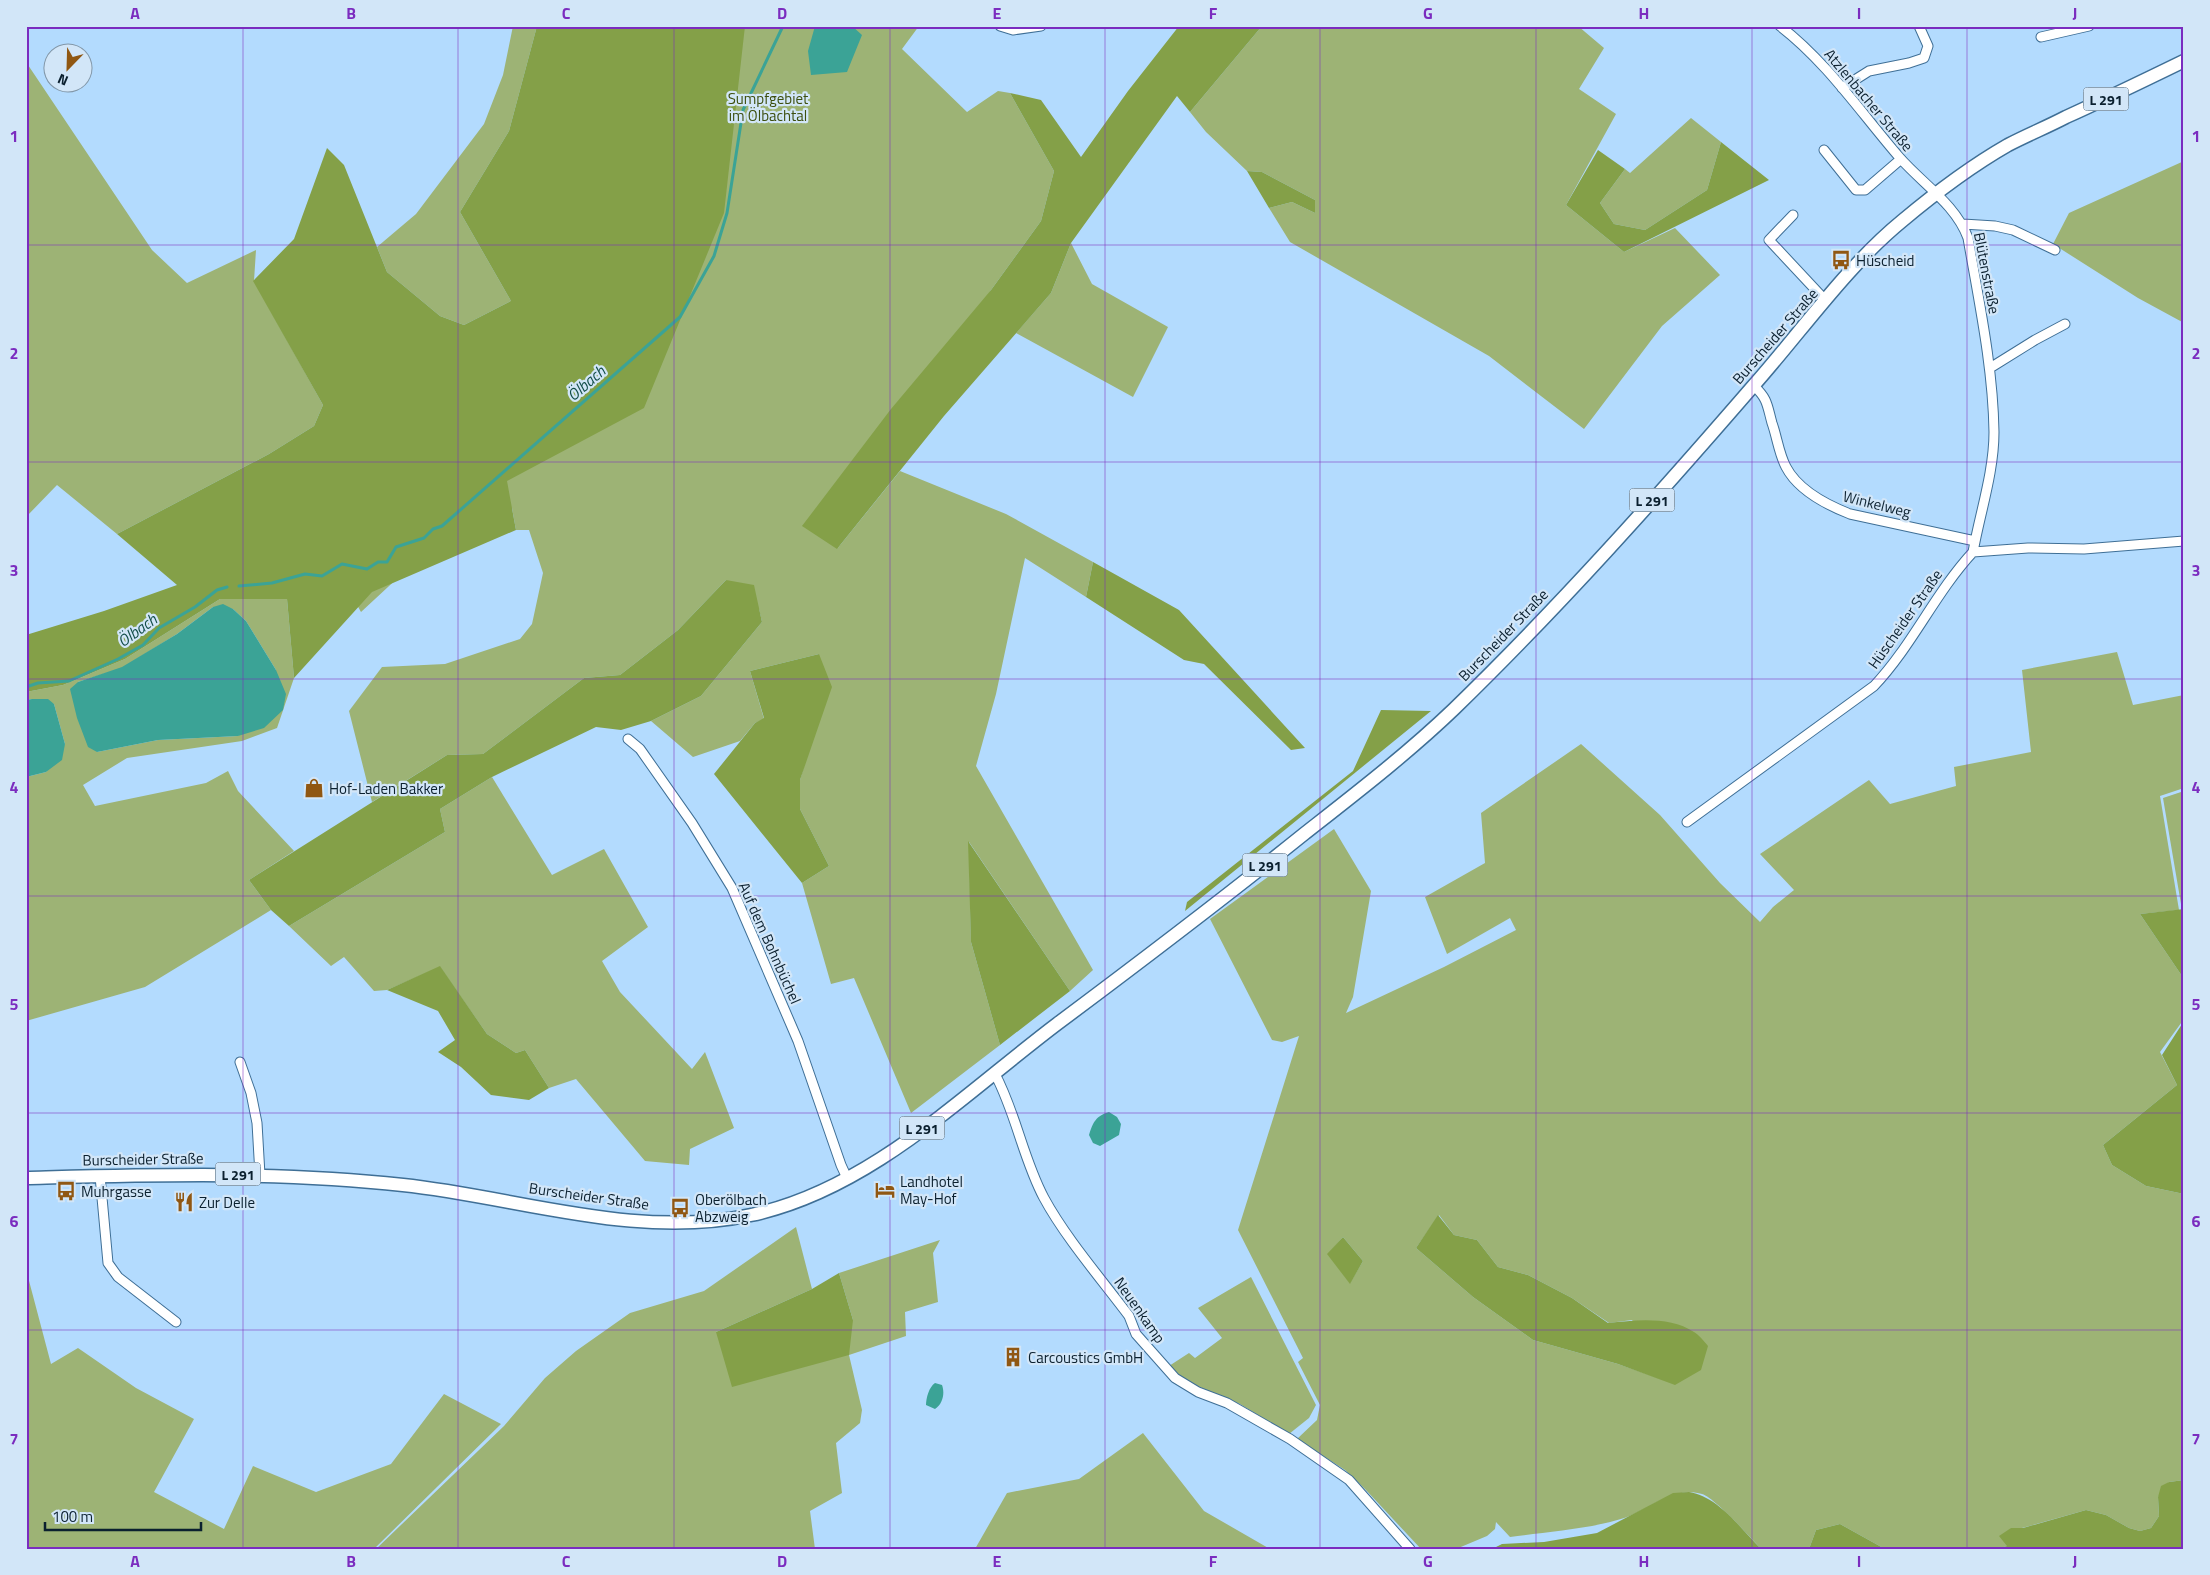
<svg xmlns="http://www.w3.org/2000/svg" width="2210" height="1575" viewBox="0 0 2210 1575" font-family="'Titillium Web',sans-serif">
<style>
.green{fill:#9db375;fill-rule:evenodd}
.forest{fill:#84a048}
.water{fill:#3ba396}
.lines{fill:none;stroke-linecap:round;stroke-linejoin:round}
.stream{stroke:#3ba396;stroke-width:3}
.street-casing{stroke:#3f6f96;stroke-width:11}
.primary-casing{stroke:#3f6f96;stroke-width:15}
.street{stroke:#fff;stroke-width:9}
.primary{stroke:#fff;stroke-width:12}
.grid{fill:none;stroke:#7b2cbf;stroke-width:1;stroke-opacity:0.55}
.labels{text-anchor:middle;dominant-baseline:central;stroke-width:4.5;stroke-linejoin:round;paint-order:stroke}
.shield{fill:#d2e6f8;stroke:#475b6b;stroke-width:1}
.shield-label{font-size:14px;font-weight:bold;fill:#0b202f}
.park-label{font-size:15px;fill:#3c4e0d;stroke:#d2e6f8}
.street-label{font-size:15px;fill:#0b202f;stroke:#d2e6f8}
.poi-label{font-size:15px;fill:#0b202f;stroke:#d2e6f8;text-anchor:start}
.water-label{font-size:16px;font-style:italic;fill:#124d47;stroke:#d2e6f8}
.neatline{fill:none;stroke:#7b2cbf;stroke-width:2}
.grid-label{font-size:16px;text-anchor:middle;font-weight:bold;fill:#7b2cbf}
</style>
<rect width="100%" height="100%" fill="#b3dbfe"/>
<path class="green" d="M513 26H537L509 131 460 212 511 301 464 325 440 316 387 272 377 247 416 214 484 124 503 75Z
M698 26H919L902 49 967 112 998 91 1010 93 1054 171 1041 221 991 290 837 549 900 471 1006 514 1093 562 1086 597 1025 558 996 694 976 766 1093 970 1070 991 969 842 971 942 1000 1045 911 1113 854 978 831 984 802 883 829 866 800 809V780L809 750 819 654 750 671 764 719 755 723 740 741 693 757 651 721 701 696 762 622 759 609 726 580 678 630 620 675 584 678 483 754 447 755 372 802 349 711 382 667 445 664 520 639 532 624 543 573 529 530H516L512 508 402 574 361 612 306 515 391 477Z
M1262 26H1578L1604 48 1579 89 1616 114 1566 205 1624 252 1675 228 1720 275 1662 326 1584 429 1489 356 1290 242 1269 208 1292 202 1315 213V200L1262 172 1247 171 1206 132 1190 112Z
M26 62 152 250 187 283 256 250 254 281 323 405 314 426 269 454 117 534 57 485 26 517Z
M1691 118 1721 142 1707 190 1645 230 1614 224 1600 203 1625 169 1630 173Z
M2184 161V323L2138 298 2053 244 2069 213Z
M1071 243 1092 284 1168 327 1133 397 1016 333 1051 293Z
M220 599H287L294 678 277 728 242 741 127 758 83 785 95 806 206 783 228 771 238 791 294 851 249 880 271 910 145 987 26 1021V777L46 772 65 744 54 704 32 699 26 700V692L63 685 125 659ZM213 607 233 609 246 621 276 670 238 736 158 740 97 752 78 682 122 668 177 634Z
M2117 652 2133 705 2184 695V788L2160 796 2179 910 2140 914 2184 979V1019L2160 1052 2177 1085 2103 1145 2112 1165 2146 1186 2184 1194V1480L2169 1482 2158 1497 2159 1516 2151 1528 2140 1531 2129 1528 2106 1515 2086 1510 2022 1528H2011L2007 1546 1996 1549H1885L1840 1524 1816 1530 1809 1549H1761C1750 1537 1715 1498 1702 1494 1677 1487 1656 1504 1634 1514 1604 1528 1545 1532 1510 1537L1496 1522 1495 1529 1487 1536 1456 1549H1421L1365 1489 1345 1470 1297 1439 1317 1420 1320 1405 1298 1362 1303 1358 1238 1230 1299 1036 1282 1042 1272 1040 1210 919 1334 829 1371 891 1353 997 1346 1013 1444 967 1516 930 1510 918 1447 954 1425 897 1485 863 1481 813 1581 744 1660 815 1720 883 1760 922 1773 907 1794 890 1760 854 1869 780 1890 804 1956 786 1954 767 2031 752 2022 670ZM1439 1215 1454 1235 1477 1240 1498 1267 1528 1275 1572 1298 1609 1323 1632 1320 1675 1384 1618 1364 1533 1340 1473 1297 1416 1248ZM1343 1237 1363 1261 1350 1283 1328 1254Z
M492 777 552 875 604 849 648 927 602 961 620 992 692 1069 705 1052 734 1128 690 1149 689 1165 645 1161 576 1079 549 1088 525 1050 516 1053 487 1034 440 967 387 990 374 991 344 957 331 966 289 926 445 832 440 809Z
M2184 791V910H2182L2163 798Z
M796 1227 812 1289 716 1332 853 1320 839 1273 940 1240 933 1253 938 1302 905 1312 906 1336 849 1355 862 1410 860 1423 836 1443 842 1493 810 1511 815 1549H376L504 1426 545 1378 576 1351 630 1313 704 1291Z
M26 1277H28L51 1364 78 1348 136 1388 194 1419 154 1492 224 1529 253 1466 316 1492 391 1464 444 1394 501 1424 374 1549H26Z
M1251 1277 1316 1405 1309 1418 1289 1434 1240 1404 1183 1380 1169 1366 1189 1353 1195 1358 1222 1338 1198 1308Z
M1143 1433 1204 1511 1270 1549H975L1007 1493 1079 1479Z"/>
<path class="forest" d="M537 26H745L724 213 644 408 507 481 516 530 372 592 294 678 287 599H220L125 659 63 685 26 692V635L104 611 177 585 117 534 269 454 314 426 323 405 253 281 294 239 327 148 344 165 387 272 440 316 464 325 511 301 460 212 509 131Z
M1179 26H1262L1190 112 1177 96 1071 243 1051 293 944 416 837 549 802 526 891 409 991 290 1041 221 1054 171 1010 93 1041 100 1081 157 1128 91Z
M1721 142 1769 180 1624 252 1566 205 1598 150 1625 169 1600 203 1614 224 1645 230 1707 190Z
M1247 171 1262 172 1315 200V213L1292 202 1269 208Z
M1093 562 1179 610 1305 748 1291 750 1204 664 1184 660 1086 597Z
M726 580 754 585 762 622 701 696 651 721 621 730 596 727 492 777 440 809 445 832 289 926 271 910 249 880 447 755 483 754 584 678 620 675 678 630Z
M819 654 832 687 800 780V809L829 866 802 883 714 774 755 723 764 718 750 671Z
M1381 710 1431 711 1185 911 1187 902 1353 771Z
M968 841 1070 991 1000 1045 971 942Z
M2184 909V979L2140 914Z
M440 966 487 1034 516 1053 525 1050 549 1088 529 1100 491 1095 461 1067 438 1052 455 1040 438 1011 387 990Z
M2184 1021V1194L2146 1186 2112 1165 2103 1145 2177 1085 2162 1055Z
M1438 1215 1454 1235 1477 1240 1498 1267 1528 1275 1572 1298 1608 1323C1636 1320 1670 1316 1694 1332 1699 1335 1704 1341 1708 1346L1701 1370 1675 1385 1618 1364 1533 1340 1473 1297 1416 1248Z
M1343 1237 1363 1261 1350 1284 1327 1254Z
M839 1273 853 1320 849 1355 732 1387 716 1332 812 1289Z
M2184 1480V1549H1996L2007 1546 1999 1536 2011 1528H2023L2086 1510 2106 1515 2129 1528 2140 1531 2151 1528 2159 1516 2158 1497 2161 1486 2169 1482Z
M1689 1492C1719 1497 1740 1528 1761 1549H1492L1502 1544 1544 1542 1597 1533 1673 1493Z
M1840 1524 1885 1549H1809L1816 1530Z"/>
<path class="water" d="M815 26H852L862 35 847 72 811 75 808 51Z
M223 604 233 609 246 621 276 670 286 694 283 710 264 728 238 736 158 740 97 752 88 747 77 718 70 689 78 682 122 667 177 634 213 607Z
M32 699H48L54 704 65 744 62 760 46 772 26 777V700Z
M1109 1112 1117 1117 1121 1124 1119 1135 1100 1146 1093 1143 1089 1135C1093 1122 1096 1116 1109 1112Z
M935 1383 942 1385C945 1393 943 1404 935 1409L926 1405C926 1398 929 1387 935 1383Z"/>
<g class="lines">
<path class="stream" d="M239 586 272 583 305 574 322 576 342 564 367 569 378 562H387L396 547 424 538 433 529 442 526 680 317 714 256 727 213 743 110 783 26
M26 687 38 683 69 681 118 659 143 645 159 628 195 607 217 590 227 587"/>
<defs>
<path id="street" d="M1000 26 1013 30 1041 26
M1780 26C1827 62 1861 113 1900 158 1923 184 1956 205 1968 238 1979 302 1993 367 1994 432 1994 472 1980 513 1973 552
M2041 37 2089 26
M1842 88 1869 71 1909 63 1924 58 1928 46 1919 26
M1824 150 1856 190H1865L1901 159
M1793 215 1769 240 1826 301
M1963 224 1995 226 2013 230 2055 250
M1990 368 2035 340 2065 324
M1754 386C1768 399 1767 405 1772 423 1777 437 1779 454 1786 467 1798 490 1827 505 1850 514L1975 541
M628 739 640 749 692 823 732 888 798 1041 841 1165 847 1178
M1687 822 1874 686C1912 646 1935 593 1973 552L2028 548 2084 549 2184 541
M240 1062 251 1093 257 1123 260 1175
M995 1074C1016 1113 1023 1159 1044 1198 1065 1237 1102 1280 1129 1316L1136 1334 1175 1378 1198 1392 1227 1403 1290 1439 1349 1480 1410 1549
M100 1176 108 1263 118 1277 176 1322"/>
<path id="primary" d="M26 1178C152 1175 277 1171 403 1185 517 1197 635 1240 751 1215 869 1190 963 1095 1057 1024 1140 962 1223 899 1304 834 1355 794 1407 754 1454 709 1559 607 1658 496 1754 385 1801 332 1847 266 1902 221 1933 195 1973 165 2008 145 2027 135 2047 127 2066 117 2106 99 2145 80 2184 61"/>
</defs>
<use href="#street" class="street-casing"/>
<use href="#primary" class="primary-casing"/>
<use href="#street" class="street"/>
<use href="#primary" class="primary"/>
</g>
<path class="grid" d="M243 26V1549M458 26V1549M674 26V1549M890 26V1549M1105 26V1549M1320 26V1549M1536 26V1549M1752 26V1549M1967 26V1549M26 245H2184M26 462H2184M26 679H2184M26 896H2184M26 1113H2184M26 1330H2184"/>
<defs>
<symbol id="bus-bare" viewBox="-9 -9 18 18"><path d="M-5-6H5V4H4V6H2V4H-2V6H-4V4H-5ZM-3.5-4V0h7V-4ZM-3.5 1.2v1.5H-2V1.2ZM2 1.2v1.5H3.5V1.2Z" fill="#905712" stroke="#d2e6f8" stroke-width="2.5" paint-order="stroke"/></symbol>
<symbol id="shop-bare" viewBox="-9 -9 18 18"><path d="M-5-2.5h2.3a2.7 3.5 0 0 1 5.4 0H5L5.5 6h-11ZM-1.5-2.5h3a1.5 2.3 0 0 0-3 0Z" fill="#905712" stroke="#d2e6f8" stroke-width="2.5" paint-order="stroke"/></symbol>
<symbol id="hotel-bare" viewBox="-9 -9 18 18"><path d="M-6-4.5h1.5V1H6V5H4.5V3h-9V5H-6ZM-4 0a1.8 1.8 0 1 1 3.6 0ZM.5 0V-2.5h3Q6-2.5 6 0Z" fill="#905712" stroke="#d2e6f8" stroke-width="2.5" paint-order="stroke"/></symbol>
<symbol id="restaurant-bare" viewBox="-9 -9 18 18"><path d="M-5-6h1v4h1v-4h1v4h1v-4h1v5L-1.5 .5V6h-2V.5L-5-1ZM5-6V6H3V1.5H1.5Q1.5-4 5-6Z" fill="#905712" stroke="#d2e6f8" stroke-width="2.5" paint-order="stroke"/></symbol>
<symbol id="building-bare" viewBox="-9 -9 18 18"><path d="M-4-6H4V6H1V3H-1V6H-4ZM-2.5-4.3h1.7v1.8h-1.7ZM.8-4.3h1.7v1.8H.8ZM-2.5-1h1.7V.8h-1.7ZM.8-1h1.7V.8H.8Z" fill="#905712" stroke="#d2e6f8" stroke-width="2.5" paint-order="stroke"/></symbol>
</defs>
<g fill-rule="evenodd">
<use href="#bus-bare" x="1827" y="246" width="28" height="28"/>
<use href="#shop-bare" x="300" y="774" width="28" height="28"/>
<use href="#hotel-bare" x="871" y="1176" width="28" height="28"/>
<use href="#bus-bare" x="52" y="1177" width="28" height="28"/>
<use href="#restaurant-bare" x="170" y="1188" width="28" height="28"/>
<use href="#bus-bare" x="666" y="1194" width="28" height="28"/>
<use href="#building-bare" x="999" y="1343" width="28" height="28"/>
</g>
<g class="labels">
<g class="shield">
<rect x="2083.5" y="87.5" width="45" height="23" rx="4"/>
<rect x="1629.5" y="488.5" width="45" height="23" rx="4"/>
<rect x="1242.5" y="853.5" width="45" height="23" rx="4"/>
<rect x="899.5" y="1116.5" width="45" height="23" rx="4"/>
<rect x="215.5" y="1162.5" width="45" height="23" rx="4"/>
</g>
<g class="shield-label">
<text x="2106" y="99">L 291</text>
<text x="1652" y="500">L 291</text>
<text x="1265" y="865">L 291</text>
<text x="922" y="1128">L 291</text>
<text x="238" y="1174">L 291</text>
</g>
<g class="park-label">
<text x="768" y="98">Sumpfgebiet<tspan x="768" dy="17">im Ölbachtal</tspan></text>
</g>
<g class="street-label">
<text transform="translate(1869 100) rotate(50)">Atzlenbacher Straße</text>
<text transform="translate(1987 273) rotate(79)">Blütenstraße</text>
<text transform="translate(1775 336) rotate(-49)">Burscheider Straße</text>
<text transform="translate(1877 504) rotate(14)">Winkelweg</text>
<text transform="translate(1905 619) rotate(-55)">Hüscheider Straße</text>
<text transform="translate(1503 635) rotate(-46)">Burscheider Straße</text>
<text transform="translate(770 943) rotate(66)">Auf dem Bohnbüchel</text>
<text transform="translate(143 1159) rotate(-1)">Burscheider Straße</text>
<text transform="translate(589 1196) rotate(8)">Burscheider Straße</text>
<text transform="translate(1140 1310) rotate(55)">Neuenkamp</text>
</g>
<g class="poi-label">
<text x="1856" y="260">Hüscheid</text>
<text x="329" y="788">Hof-Laden Bakker</text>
<text x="900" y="1181">Landhotel<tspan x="900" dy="17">May-Hof</tspan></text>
<text x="81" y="1191">Muhrgasse</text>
<text x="695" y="1199">Oberölbach<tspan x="695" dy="17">Abzweig</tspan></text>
<text x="199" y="1202">Zur Delle</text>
<text x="1028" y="1357">Carcoustics GmbH</text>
</g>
<g class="water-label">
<text transform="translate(586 383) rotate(-41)">Ölbach</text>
<text transform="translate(137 630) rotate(-36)">Ölbach</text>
</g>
</g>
<rect width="2210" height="1575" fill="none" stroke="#d2e6f8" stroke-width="55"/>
<g transform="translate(68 68) rotate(203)"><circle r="24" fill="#d2e6f8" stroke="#8297a8"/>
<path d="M0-4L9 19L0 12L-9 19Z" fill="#905712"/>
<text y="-8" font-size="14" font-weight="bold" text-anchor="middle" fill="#0b202f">N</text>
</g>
<path d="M45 1522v8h156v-8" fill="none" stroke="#0b202f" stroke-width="2.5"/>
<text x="52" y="1522" font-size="15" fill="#0b202f" stroke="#d2e6f8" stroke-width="4" paint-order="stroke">100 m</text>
<rect x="28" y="28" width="2154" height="1520" class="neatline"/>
<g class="grid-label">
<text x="135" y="19">A</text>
<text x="351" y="19">B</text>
<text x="566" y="19">C</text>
<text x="782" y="19">D</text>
<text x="997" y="19">E</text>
<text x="1213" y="19">F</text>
<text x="1428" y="19">G</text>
<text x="1644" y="19">H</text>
<text x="1859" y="19">I</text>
<text x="2075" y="19">J</text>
<text x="14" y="142">1</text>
<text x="2196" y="142">1</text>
<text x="14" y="359">2</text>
<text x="2196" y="359">2</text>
<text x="14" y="576">3</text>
<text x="2196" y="576">3</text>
<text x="14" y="793">4</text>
<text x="2196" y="793">4</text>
<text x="14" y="1010">5</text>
<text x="2196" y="1010">5</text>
<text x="14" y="1227">6</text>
<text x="2196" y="1227">6</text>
<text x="14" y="1445">7</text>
<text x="2196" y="1445">7</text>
<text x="135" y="1567">A</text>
<text x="351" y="1567">B</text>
<text x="566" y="1567">C</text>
<text x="782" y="1567">D</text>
<text x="997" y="1567">E</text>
<text x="1213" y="1567">F</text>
<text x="1428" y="1567">G</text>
<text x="1644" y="1567">H</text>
<text x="1859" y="1567">I</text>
<text x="2075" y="1567">J</text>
</g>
</svg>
